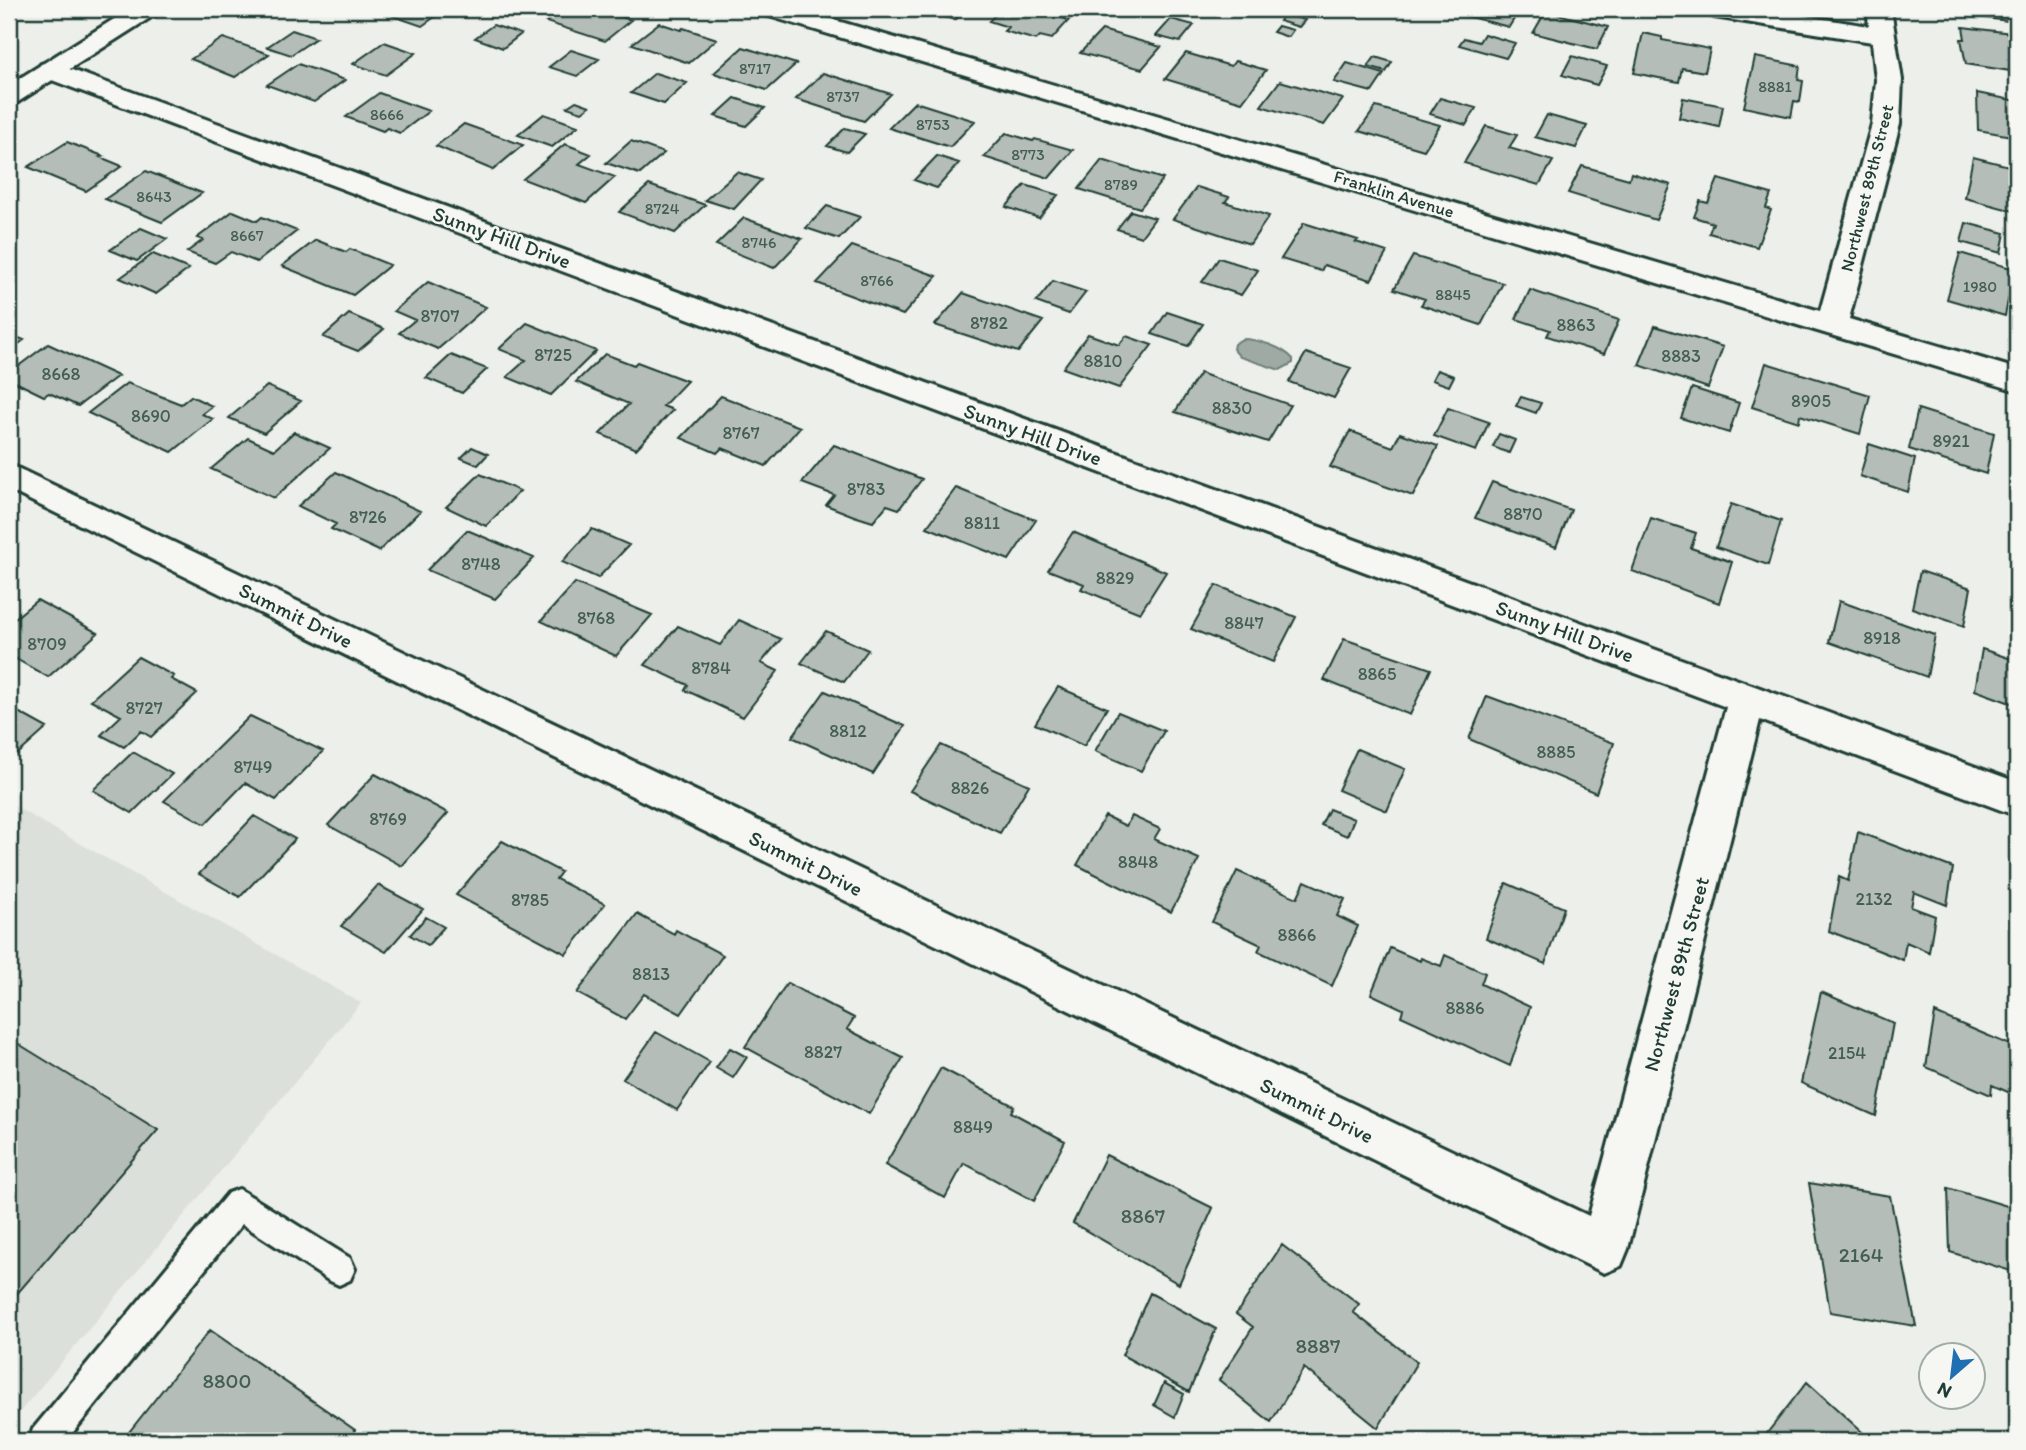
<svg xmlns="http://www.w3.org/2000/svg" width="2026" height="1450" viewBox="0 0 2026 1450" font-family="Itim,sans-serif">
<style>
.built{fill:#dce0db}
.water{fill:#9faaa4;stroke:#6c7e77;stroke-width:2}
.building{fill:#b4bdb8;stroke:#1f3d34;stroke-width:2}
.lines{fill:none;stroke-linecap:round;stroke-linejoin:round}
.service-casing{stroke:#1f3d34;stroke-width:6}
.minor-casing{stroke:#1f3d34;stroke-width:6}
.primary-casing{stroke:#1f3d34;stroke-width:6}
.service{fill:#f6f6f2;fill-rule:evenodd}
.minor{fill:#f6f6f2;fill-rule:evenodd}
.primary{fill:#f6f6f2;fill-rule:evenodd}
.labels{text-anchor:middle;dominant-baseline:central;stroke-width:5;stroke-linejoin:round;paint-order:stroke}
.far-number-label{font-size:16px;fill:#445d55}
.far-street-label{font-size:18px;fill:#1f3d34;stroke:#f6f6f2}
.number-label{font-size:18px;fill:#445d55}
.street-label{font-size:21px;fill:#1f3d34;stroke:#f6f6f2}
.near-number-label{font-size:21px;fill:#445d55}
</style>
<rect width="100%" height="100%" fill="#edefea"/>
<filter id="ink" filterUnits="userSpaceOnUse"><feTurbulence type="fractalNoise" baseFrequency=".0143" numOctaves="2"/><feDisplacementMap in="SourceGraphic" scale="14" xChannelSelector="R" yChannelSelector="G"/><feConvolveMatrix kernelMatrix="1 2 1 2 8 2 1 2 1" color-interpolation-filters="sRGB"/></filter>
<g filter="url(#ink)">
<path class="built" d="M9 803 361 1003 9 1425Z"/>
<path class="water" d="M1242 339C1257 339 1283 347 1293 359V363L1280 370 1240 357 1233 349 1234 344Z"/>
<path class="building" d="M403 9H446L422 26 393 16Z
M564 9H596L631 20 605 41 546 22Z
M927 9H926H966L955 20 925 11Z
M1001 9H1029L1069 20 1052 39 1040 36 1036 40 1004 31 1008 27 989 21Z
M1439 9H1520L1509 27Z
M1952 9H2017V22L1954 14Z
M1546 11 1608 27 1597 49 1533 33Z
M1284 14 1305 20 1299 27 1279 21Z
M1171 19 1194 25 1180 42 1156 36Z
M659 23 681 30 683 28 717 39 689 63 632 44Z
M493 25 521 34 503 48 475 38Z
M1278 26 1293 30 1288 37 1273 32Z
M1963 27 2011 33 2017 55V72L1966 64 1961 39H1965Z
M292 30 316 38 291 55 267 47Z
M1102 30 1161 47 1142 69 1080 53Z
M1643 33 1662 37V40L1710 49 1705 72 1682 68 1679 82 1634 73Z
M1484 34 1515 43 1506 58 1459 45 1464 38 1479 42Z
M223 38 269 54 235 77 191 59Z
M384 42 416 53 386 75 353 64Z
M743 47 796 64 767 90 714 73Z
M571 50 599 59 577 76 549 67Z
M1186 53 1231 66 1235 61 1266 70 1242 102 1165 79Z
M1572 56 1607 66 1597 85 1562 75Z
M1375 57 1392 62 1386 72 1368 67Z
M1755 57 1800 66 1798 80 1803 81 1800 102 1794 101 1791 117 1744 107Z
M1347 63 1384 74 1372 92 1334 82Z
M298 64 345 80 314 102 267 85Z
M655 73 687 83 664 104 631 93Z
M823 73 891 94 864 121 796 99Z
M1280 81 1343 99 1324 125 1261 106Z
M379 93 429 111 400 133 387 128 383 131 346 117Z
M1977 93 2017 101V137L1978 130Z
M735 98 765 108 746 126 715 116Z
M1440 98 1476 108 1466 125 1430 114Z
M1683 98 1723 106 1719 127 1679 118Z
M576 101 590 106 582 112 567 107Z
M915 102 975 121 950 147 889 128Z
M1376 107 1440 125 1424 150 1359 131Z
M544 114 578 126 552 147 518 135Z
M1547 115 1587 126 1576 148 1535 137Z
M464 124 523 145 493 170 436 146Z
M1486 126 1517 135 1509 148 1553 161 1539 185 1464 163Z
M845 128 865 134 847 152 827 146Z
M1006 133 1033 141 1035 139 1073 150 1049 178 984 157Z
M631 141 664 153 640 174 606 163Z
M67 142 103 156 100 157 122 166 86 191 28 167Z
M565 144 591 154 579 164 615 177 586 203 523 179Z
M937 156 959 163 937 188 914 180Z
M1973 157 2017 168V212L1965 198Z
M1102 160 1163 179 1140 208 1079 189Z
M1582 166 1629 179 1631 173 1671 185 1656 220 1568 193Z
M146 171 202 193 162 222 105 199Z
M737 172 761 180 734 209 705 200Z
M1718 179 1771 194 1766 208 1771 210 1757 247 1709 233 1713 223 1694 217 1700 201 1708 203Z
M649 185 705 205 675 233 619 212Z
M1025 185 1058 195 1039 218 1006 207Z
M1197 187 1229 197 1225 202 1269 216 1250 244 1173 219Z
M827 206 860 217 839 239 806 228Z
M233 211 257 221 262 217 297 231 257 262 231 252 215 263 187 252 203 240 197 238Z
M1131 211 1155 218 1141 237 1117 229Z
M744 218 802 239 774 268 716 245Z
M1304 223 1358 240 1356 242 1387 252 1371 280 1324 265 1321 271 1281 259Z
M1966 223 2005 233 2001 253 1961 242Z
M141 228 167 239 137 261 110 250Z
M316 240 346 252 350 249 390 265 353 295 282 266Z
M852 246 937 276 903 315 817 283Z
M1960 253 2014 269 2005 316 1947 299Z
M153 254 189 269 156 294 120 278Z
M1413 256 1503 283 1481 325 1421 305 1425 299 1394 289Z
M1219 258 1258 270 1241 295 1202 282Z
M1053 281 1086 292 1069 314 1036 302Z
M428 282 486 307 438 349 399 333 415 320 394 311Z
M1530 290 1619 320 1604 354 1547 336 1550 330 1516 319Z
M963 293 1043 321 1018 352 935 325Z
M1167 312 1203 324 1188 346 1152 334Z
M349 314 384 329 358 351 323 337Z
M527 323 596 351 551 395 507 377 526 360 499 349Z
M1655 326 1723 347 1708 388 1639 365Z
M9 334 24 340 9 351Z
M1088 334 1119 345 1126 336 1152 345 1119 388 1063 368Z
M48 344 118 376 78 406 49 393 44 396 9 379V373Z
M1306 353 1351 368 1334 398 1289 382Z
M605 354 634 365 637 362 687 381 663 406 673 410 636 449 600 434 629 404 576 382Z
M451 355 487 369 462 393 426 378Z
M1766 363 1870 395 1860 434 1800 415 1799 422 1752 407Z
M1437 370 1454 376 1449 386 1432 380Z
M1200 373 1290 405 1268 442 1175 412Z
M127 383 181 404 191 396 212 406 202 414 213 419 172 452 88 413Z
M267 386 301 401 264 433 229 418Z
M1692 388 1739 403 1729 433 1681 418Z
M721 396 800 427 766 466 722 448 717 453 681 438Z
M1521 397 1541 403 1536 413 1516 406Z
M1448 408 1489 422 1476 451 1434 436Z
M1918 409 1994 433 1986 474 1909 449Z
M1350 431 1393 447 1400 433 1438 446 1413 496 1330 467Z
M294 432 330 448 274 498 211 469 248 438 274 450Z
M1499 434 1515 440 1509 453 1493 447Z
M1869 444 1915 459 1908 492 1860 476Z
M834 445 922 479 899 509 887 505 873 522 854 516 826 505 834 495 802 483Z
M472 447 488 454 478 465 461 458Z
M336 472 420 511 379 551 331 529 336 524 298 506Z
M480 474 520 491 486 526 446 507Z
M1492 482 1571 510 1556 547 1475 518Z
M956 488 1036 520 1009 560 927 527Z
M1731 504 1781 521 1768 565 1716 547Z
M1651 518 1696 533 1691 548 1732 562 1719 603 1632 571Z
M592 529 629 545 598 578 562 562Z
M467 530 534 558 495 599 427 570Z
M1073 532 1166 572 1140 613 1081 589 1084 584 1048 570Z
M1920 571 1971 588 1964 626 1912 608Z
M575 583 652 615 616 656 541 621Z
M1216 585 1296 617 1273 662 1191 629Z
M37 600 98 633 48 677 9 655V623Z
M1839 601 1935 635 1927 677 1829 642Z
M739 620 781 639 761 663 778 671 743 717 685 690 688 685 645 665 678 626 720 645Z
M826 631 868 650 844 682 801 663Z
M1344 639 1431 669 1410 715 1324 680Z
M1982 649 2017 661V709L2016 705 1975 690Z
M138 657 174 676 171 679 197 693 151 737 141 731 124 747 101 735 121 716 91 700Z
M1058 687 1107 708 1084 746 1035 724Z
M825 691 905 726 873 774 792 737Z
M1487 696 1614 743 1596 793 1469 739Z
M9 707 47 728 9 762Z
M1118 712 1164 731 1141 771 1095 751Z
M250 716 323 751 276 800 245 783 205 824 164 801Z
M941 745 1029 785 1000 833 910 791Z
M1357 749 1405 769 1387 811 1338 790Z
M133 752 172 774 132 813 93 790Z
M375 774 448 813 402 866 328 825Z
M1329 809 1354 819 1347 836 1321 825Z
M254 816 295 839 240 897 199 874Z
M1105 816 1126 826 1132 816 1160 829 1154 839 1199 859 1171 912 1077 865Z
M1858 832 1953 868 1947 905 1914 892 1911 907 1935 916 1929 952 1906 942 1903 960 1829 931 1839 877 1848 881Z
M502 841 561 872 556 879 605 904 566 954 456 895Z
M1237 871 1297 898 1305 881 1345 899 1337 916 1358 926 1332 986 1258 951 1261 945 1212 922Z
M1506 883 1564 908 1545 964 1486 938Z
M378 885 423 909 386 952 341 926Z
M637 914 674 934 676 930 723 955 681 1014 644 994 625 1019 577 993Z
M426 917 444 927 428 945 410 935Z
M1390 948 1420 961 1421 958 1441 966 1445 955 1485 973 1481 984 1530 1007 1510 1066 1401 1016 1403 1009 1371 994Z
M787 983 854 1018 847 1029 903 1058 869 1114 745 1047Z
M1821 992 1893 1023 1876 1116 1801 1083Z
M1935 1013 2017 1048V1096L1992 1085 1991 1095 1926 1067Z
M656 1032 710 1062 677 1110 623 1079Z
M9 1038 158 1130 9 1303Z
M730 1048 747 1057 733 1078 716 1068Z
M941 1068 1014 1106 1011 1112 1065 1141 1034 1201 964 1163 945 1198 885 1165Z
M1106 1155 1213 1208 1179 1284 1073 1223Z
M1809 1183 1890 1196 1916 1326 1830 1312Z
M1948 1188 2017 1209V1273L1950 1252Z
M1282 1245 1359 1304 1353 1312 1417 1362 1378 1428 1304 1368 1271 1422 1219 1380 1253 1327 1236 1314Z
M1150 1293 1216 1329 1189 1392 1122 1355Z
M210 1330 355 1430 347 1440 349 1441H122Z
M1807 1382 1872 1441H1761Z
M1164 1383 1184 1394 1175 1417 1154 1405Z"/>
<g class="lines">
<defs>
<path id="service" d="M239 1189 350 1258 355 1269 350 1280 339 1285 328 1280 242 1224 66 1441H29L33 1429 228 1193Z"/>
<path id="minor" d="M758 9H797L1820 311 1872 124 1876 80 1872 42 1714 17 1705 14 1701 9H1760L1869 26 1867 9H1891L1902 80 1900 124 1849 319 2017 369V391L762 14Z
M50 62 2017 782V816L1760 720 1628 1249 1621 1266 1604 1273 9 490V464L1589 1216 1726 707 41 76 37 70 41 64Z"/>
<path id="primary" d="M130 9H160L156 14 18 102 9 104V85Z"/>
</defs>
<use href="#service" class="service-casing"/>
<use href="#minor" class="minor-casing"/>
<use href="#primary" class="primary-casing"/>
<use href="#service" class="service"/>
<use href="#minor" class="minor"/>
<use href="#primary" class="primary"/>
</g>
</g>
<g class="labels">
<g class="far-number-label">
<text x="755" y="68">8717</text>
<text x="1775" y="86">8881</text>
<text x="843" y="96">8737</text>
<text x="387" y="114">8666</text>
<text x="933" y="124">8753</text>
<text x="1028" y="154">8773</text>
<text x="1121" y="184">8789</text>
<text x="154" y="196">8643</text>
<text x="662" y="208">8724</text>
<text x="247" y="235">8667</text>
<text x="759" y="242">8746</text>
<text x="877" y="280">8766</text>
<text x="1980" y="286">1980</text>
<text x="1453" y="294">8845</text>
</g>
<g class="far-street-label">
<text transform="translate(1867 188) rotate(-76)">Northwest 89th Street</text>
<text transform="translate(1394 194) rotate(17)">Franklin Avenue</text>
</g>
<g class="number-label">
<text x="440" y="316">8707</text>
<text x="989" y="323">8782</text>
<text x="1576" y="325">8863</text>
<text x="553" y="355">8725</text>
<text x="1681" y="356">8883</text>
<text x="1103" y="361">8810</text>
<text x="61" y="374">8668</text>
<text x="1811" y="401">8905</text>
<text x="1232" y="408">8830</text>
<text x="151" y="416">8690</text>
<text x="741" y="433">8767</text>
<text x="1951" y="441">8921</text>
<text x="866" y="489">8783</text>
<text x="1523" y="514">8870</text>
<text x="368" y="517">8726</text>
<text x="982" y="523">8811</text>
<text x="481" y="564">8748</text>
<text x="1115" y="578">8829</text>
<text x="596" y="618">8768</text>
<text x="1244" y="623">8847</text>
<text x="1882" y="638">8918</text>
<text x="47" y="644">8709</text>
<text x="711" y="668">8784</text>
<text x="1377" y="674">8865</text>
<text x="144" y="708">8727</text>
<text x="848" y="731">8812</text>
<text x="1556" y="752">8885</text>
<text x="253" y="767">8749</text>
<text x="970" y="788">8826</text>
<text x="388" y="819">8769</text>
<text x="1138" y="862">8848</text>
<text x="1874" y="899">2132</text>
<text x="530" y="900">8785</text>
<text x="1297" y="935">8866</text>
<text x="651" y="974">8813</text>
<text x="1465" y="1008">8886</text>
<text x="823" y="1052">8827</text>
<text x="1847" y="1053">2154</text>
<text x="973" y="1127">8849</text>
</g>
<g class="street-label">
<text transform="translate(502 237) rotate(20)">Sunny Hill Drive</text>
<text transform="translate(1033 434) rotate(20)">Sunny Hill Drive</text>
<text transform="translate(296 615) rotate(26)">Summit Drive</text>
<text transform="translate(1565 631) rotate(20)">Sunny Hill Drive</text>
<text transform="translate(806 863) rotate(26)">Summit Drive</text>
<text transform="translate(1676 974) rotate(-75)">Northwest 89th Street</text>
<text transform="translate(1317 1110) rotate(26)">Summit Drive</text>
</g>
<g class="near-number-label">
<text x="1143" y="1215">8867</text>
<text x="1861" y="1254">2164</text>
<text x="1318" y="1345">8887</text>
<text x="227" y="1380">8800</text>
</g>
</g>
<rect width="2026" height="1450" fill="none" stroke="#f6f6f2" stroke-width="35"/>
<rect x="18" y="18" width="1991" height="1415" fill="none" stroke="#1f3d34" stroke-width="2.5" filter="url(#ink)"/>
<g transform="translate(1952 1376) rotate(208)"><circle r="33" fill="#f6f6f2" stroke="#a0aca6" stroke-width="2"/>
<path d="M0-5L12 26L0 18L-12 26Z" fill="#1f6fb2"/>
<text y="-10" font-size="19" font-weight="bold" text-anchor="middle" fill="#1f3d34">N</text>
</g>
</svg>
